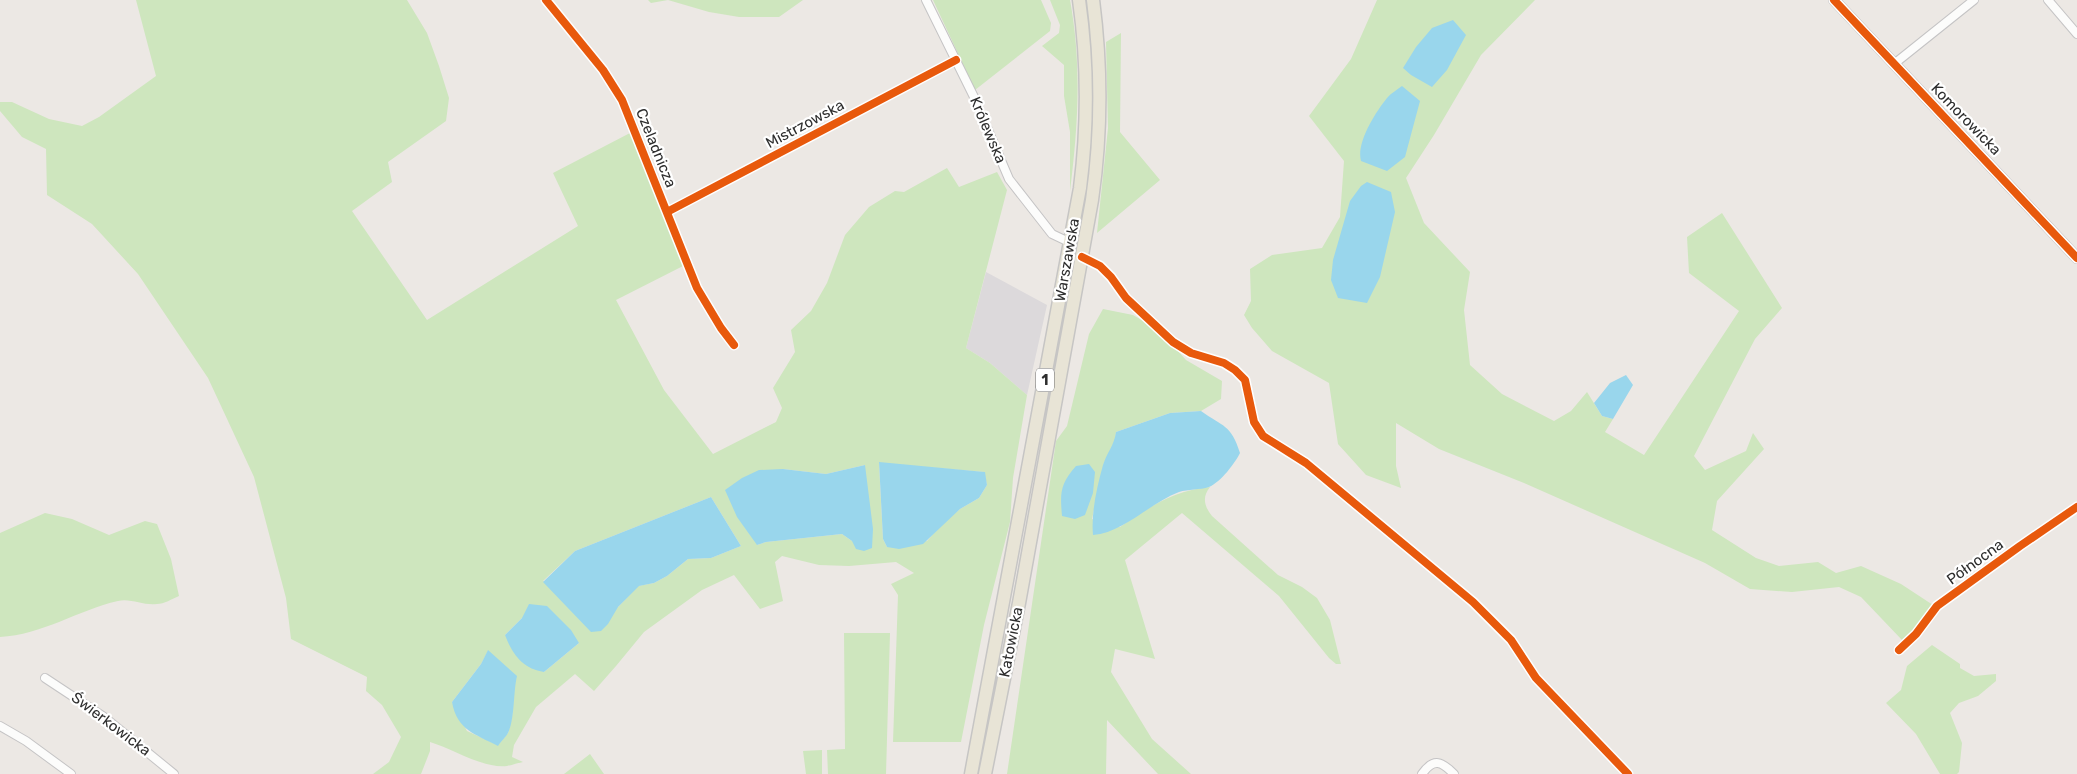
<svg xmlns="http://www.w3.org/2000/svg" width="2077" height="774" viewBox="0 0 2077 774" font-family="Rubik,sans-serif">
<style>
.industrial{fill:#dcd9db}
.green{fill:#cee6be;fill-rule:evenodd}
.water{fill:#99d6ec}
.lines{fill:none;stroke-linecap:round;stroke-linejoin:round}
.minor-casing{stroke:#c5c4c5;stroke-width:10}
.tertiary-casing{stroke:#c5c4c5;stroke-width:12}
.primary-casing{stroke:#c6c5c4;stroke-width:15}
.minor{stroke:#fcfcfb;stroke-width:8}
.tertiary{stroke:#fcfcfb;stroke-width:10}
.primary{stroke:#e8e4d6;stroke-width:12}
.cycleway-casing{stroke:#fff;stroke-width:11}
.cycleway{stroke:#e8590c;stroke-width:8}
.labels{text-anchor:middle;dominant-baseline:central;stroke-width:4.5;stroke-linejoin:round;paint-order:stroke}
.shield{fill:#fff;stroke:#6d6d6d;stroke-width:1}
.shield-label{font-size:14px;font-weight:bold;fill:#2e2e2e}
.street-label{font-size:15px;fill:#2e2e2e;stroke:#fff}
</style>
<rect width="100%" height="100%" fill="#ece8e4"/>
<path class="industrial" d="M986 272 1047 305 1027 395 990 363 966 348Z"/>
<path class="green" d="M136 0H407L427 33 439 66 449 98 446 121 388 162 392 182 352 211 427 320 578 226 553 173 630 133 685 265 616 300 664 390 713 454 776 422 782 408 773 388 795 352 791 330 811 311 827 283 845 235 869 207 895 191 904 192 947 168 959 187 997 172 1007 190 966 348 990 363 1027 395 1013 478 1010 522 984 625 961 742H893L898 595 891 584 914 573 896 562 849 566 819 565 782 556 775 562 783 601 760 609 734 575 702 590 644 632 616 666 594 691 575 674 536 707 514 745 512 757 523 762C518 763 512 765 507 766 484 769 453 749 430 742V751L421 774H373L389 762 401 737 382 705 366 691 367 677 291 639 286 598 254 477 208 378 138 274 92 224 47 195 46 149 22 137 0 111V102H12L49 119 82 126 99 117 156 76ZM879 463 984 472 987 485 979 498 960 509 941 525 927 541 887 547 883 539ZM865 465 852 541 842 534 766 542 757 545 783 469 826 474ZM711 497 741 546 711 558 688 559 667 576 654 583 638 586 618 607 543 581 575 551ZM522 618 579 643 544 672 505 635ZM488 651 514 691 512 717 508 733 498 745 467 731 452 702 481 664Z
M648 0H803L779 17H739L709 12 668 0 651 3Z
M933 0H1041L1051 23 1050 31 975 90Z
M1050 0H1070C1082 65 1078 127 1070 191V132L1064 96V65L1042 46 1059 33 1060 25Z
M1377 0H1535L1481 55 1434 135 1406 178 1424 223 1470 272 1464 310 1470 365 1502 394 1554 421 1571 411 1587 392 1602 416 1613 419 1605 432 1644 455 1739 311 1689 273 1687 237 1722 213 1782 308 1755 339 1694 456 1705 470 1746 451 1753 433 1764 449 1717 501 1712 530 1756 558 1779 566 1818 562 1836 573 1861 566 1901 584 1933 605 1914 631 1902 640 1861 597 1839 587 1792 592 1750 589 1705 563 1524 483 1439 449 1396 423V466L1401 488 1366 475 1338 444 1329 383 1272 351 1252 328 1244 315 1251 301 1250 269 1272 255 1322 248 1340 217 1344 161 1309 116 1351 59Z
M1121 33 1120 132 1160 180 1097 233 1108 128 1106 42Z
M1103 309 1133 315 1159 330 1186 360 1222 381 1221 399 1201 411 1170 413 1116 432 1115 443 1104 463 1092 519 1120 527C1150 506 1173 491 1210 487 1202 497 1204 506 1212 516L1278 575 1302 587 1317 598 1330 620 1341 664H1336L1329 658 1279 596 1182 513 1125 560 1155 659 1115 649 1111 672 1152 739 1191 774H1158L1107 720 1106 774H1007L1056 441 1067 426 1089 334Z
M45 513 72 519 109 535 145 521 157 524 171 559 179 596C172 599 164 604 157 604 144 606 131 598 118 601 78 610 42 635 0 637V533Z
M844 633H890L886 774H828L827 750 845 749Z
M1932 645 1960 664V668L1974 676 1996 674V681L1978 696 1959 703 1950 713 1962 743 1959 772 1957 774H1940L1916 734 1886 703 1901 690 1907 666Z
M822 750V774H806L803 751Z
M590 754 604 774H564Z"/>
<path class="water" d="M1453 20 1466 35 1447 70 1432 87 1411 75 1403 68 1416 47 1432 28Z
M1402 86 1420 101 1405 157 1387 171 1361 161C1356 143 1375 113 1387 98 1391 93 1397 90 1402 86Z
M1367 182 1391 192 1395 212 1380 277 1367 303 1338 298 1331 280 1333 260 1350 201 1361 186Z
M1626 375 1633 385 1613 419 1602 416 1594 403 1610 383Z
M1201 411C1223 427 1231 424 1240 453 1235 463 1221 482 1209 487 1200 490 1188 489 1179 492 1150 503 1123 533 1093 535 1091 512 1097 487 1103 465 1107 452 1114 446 1116 432L1170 413Z
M879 462 985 472 987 485 979 498 960 509 923 544 899 549 887 547 883 539Z
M1089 464 1095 472 1093 493 1085 515 1075 519 1062 516C1060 493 1060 484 1076 466Z
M865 465 873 529 872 548 864 551 856 549 852 541 842 534 766 542 757 545 737 517 725 490 742 478 759 470 783 469 826 474Z
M711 497 741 546 711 558 688 559 667 576 654 583 639 586 618 607 608 624 601 631 591 632 543 582 575 551Z
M529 604 547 606 571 630 579 643 544 672C523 669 512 654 505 635L522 618Z
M488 650 517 676C513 693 515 719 508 733 506 737 501 741 498 746 475 734 457 730 452 702L481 664Z"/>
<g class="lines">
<defs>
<path id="minor" d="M546 0 603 70 622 100 697 288 721 328 734 345
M926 0 974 97 1009 179 1052 234 1071 243
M2048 0 2077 34
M1894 64 1974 0
M667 212 956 60
M1082 257 1100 266 1111 277 1126 298 1173 342 1191 353 1224 363 1235 370 1245 380 1254 422 1263 436 1306 463 1473 602 1511 640 1536 678 1628 774
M1899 650 1916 634 1937 606 2020 546 2077 507
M45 678 104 717 174 774
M0 726 26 741 71 774
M1422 774C1434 757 1442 762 1454 774"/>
<path id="tertiary" d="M1834 0 2077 258"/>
<path id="primary" d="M971 774 1080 188C1088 125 1088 63 1079 0
M985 774 1019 603 1092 200C1102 131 1102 69 1093 0"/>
</defs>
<use href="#minor" class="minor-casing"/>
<use href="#tertiary" class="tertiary-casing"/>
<use href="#primary" class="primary-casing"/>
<use href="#minor" class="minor"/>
<use href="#tertiary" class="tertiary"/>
<use href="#primary" class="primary"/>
<defs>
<path id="cycleway" d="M546 0 603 70 622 100 697 288 721 328 734 345
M1834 0 2077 258
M667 212 956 60
M1082 257 1100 266 1111 277 1126 298 1173 342 1191 353 1224 363 1235 370 1245 380 1254 422 1263 436 1306 463 1473 602 1511 640 1536 678 1628 774
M1899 650 1916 634 1937 606 2020 546 2077 507"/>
</defs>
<use href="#cycleway" class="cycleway-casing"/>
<use href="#cycleway" class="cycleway"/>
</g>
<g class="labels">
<rect class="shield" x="1036" y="368.5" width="18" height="23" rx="4"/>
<g class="shield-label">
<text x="1045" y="380">1</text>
</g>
<g class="street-label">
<text transform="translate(1966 119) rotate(46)">Komorowicka</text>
<text transform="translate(805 124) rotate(-28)">Mistrzowska</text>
<text transform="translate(988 130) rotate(67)">Królewska</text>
<text transform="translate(656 148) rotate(68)">Czeladnicza</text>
<text transform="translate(1067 260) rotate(-80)">Warszawska</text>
<text transform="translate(1975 562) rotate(-36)">Północna</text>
<text transform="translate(1011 642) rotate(-79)">Katowicka</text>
<text transform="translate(111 724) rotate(37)">Świerkowicka</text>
</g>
</g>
</svg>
